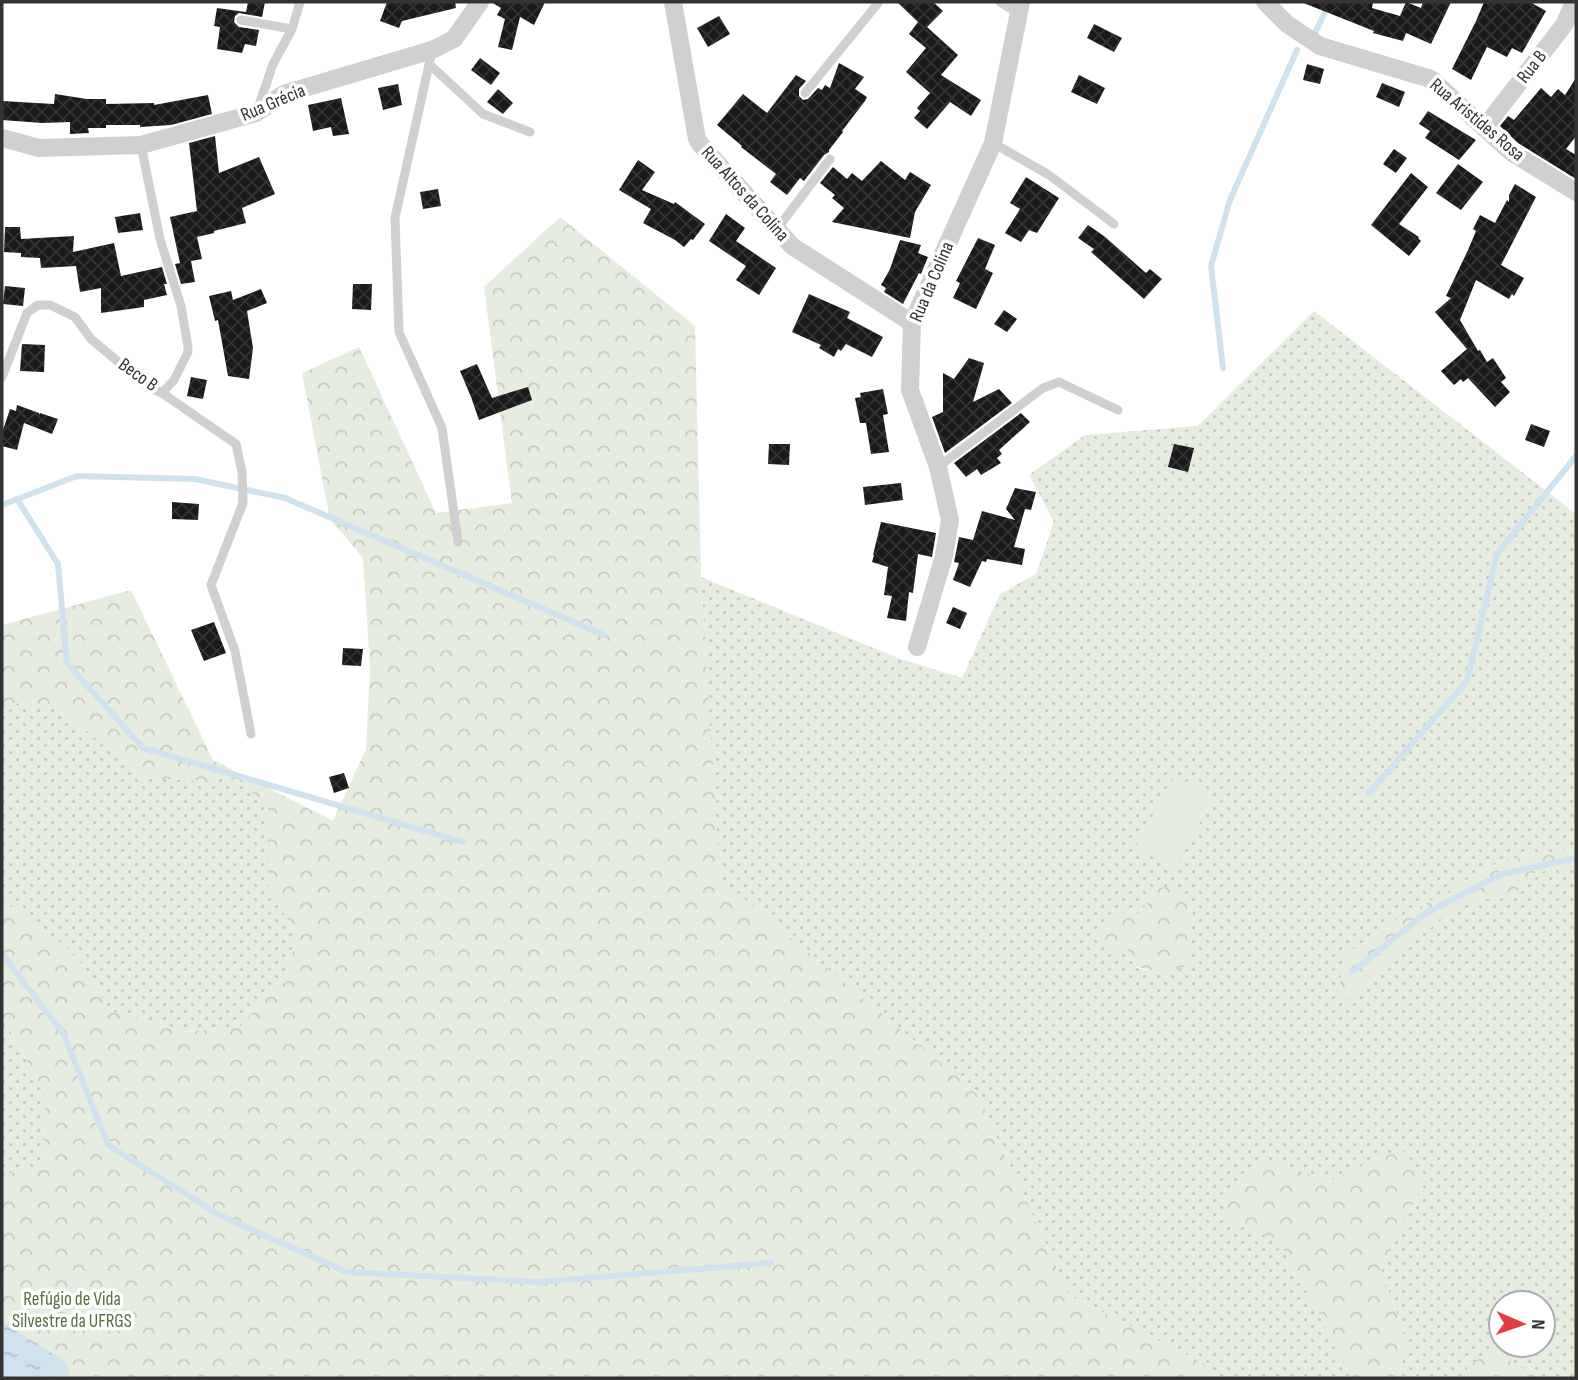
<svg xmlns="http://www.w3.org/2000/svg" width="1578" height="1380" viewBox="0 0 1578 1380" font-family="'Sofia Sans Condensed',sans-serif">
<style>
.grass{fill:url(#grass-dots);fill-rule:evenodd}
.forest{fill:url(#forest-crowns)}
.garden{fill:#e6ecdf}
.water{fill:url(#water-ripples)}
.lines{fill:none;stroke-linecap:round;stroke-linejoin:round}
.stream{stroke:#cfe2ee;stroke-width:6}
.building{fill:url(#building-cross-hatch)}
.service{stroke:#d0d0d0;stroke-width:9}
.minor{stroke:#d0d0d0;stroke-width:18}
.labels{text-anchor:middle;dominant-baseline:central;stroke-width:7;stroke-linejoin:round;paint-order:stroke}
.street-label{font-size:19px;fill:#333;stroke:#fff}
.park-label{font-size:19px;fill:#56703f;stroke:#fff}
</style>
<defs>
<pattern id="grass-dots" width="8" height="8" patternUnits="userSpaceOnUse" patternTransform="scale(1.75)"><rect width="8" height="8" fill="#e6ecdf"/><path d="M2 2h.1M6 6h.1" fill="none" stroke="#c6cbc0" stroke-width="1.8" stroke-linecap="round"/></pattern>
<pattern id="forest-crowns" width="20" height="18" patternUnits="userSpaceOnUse" patternTransform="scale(1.75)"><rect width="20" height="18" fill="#e6ecdf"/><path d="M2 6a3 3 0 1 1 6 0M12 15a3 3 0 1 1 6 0" fill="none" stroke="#c6cbc0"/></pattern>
<pattern id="water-ripples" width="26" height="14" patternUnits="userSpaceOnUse" patternTransform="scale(1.75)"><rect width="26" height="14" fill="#cfe2ee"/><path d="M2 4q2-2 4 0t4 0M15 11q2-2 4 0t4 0" fill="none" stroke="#b2c2cd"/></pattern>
<pattern id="building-cross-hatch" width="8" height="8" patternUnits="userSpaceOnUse" patternTransform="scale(1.75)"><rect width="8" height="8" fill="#1a1a1a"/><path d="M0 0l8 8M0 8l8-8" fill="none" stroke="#333"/></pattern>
</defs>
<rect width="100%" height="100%" fill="#fff"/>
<path class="grass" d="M1314 311 1576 514V848L1501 861 1383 928 1344 956 1406 947 1444 917 1460 902 1513 896 1534 873 1576 865V1378H1398L1407 1343 1381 1269 1425 1179 1401 1148 1330 1181 1263 1159 1227 1221 1277 1239 1315 1305 1351 1378H1214L1211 1367 1070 1296 976 1092 719 879 701 577 898 658 962 678 1000 594 1036 574 1054 522 1029 475 1085 435 1198 426ZM1158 888 1161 973 1137 968 1129 950 1140 913ZM1501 1303H1543V1345H1501Z
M14 703 59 707 144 778 205 781 226 776 269 803V887L297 936 287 972 241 1026 185 1032 109 1010 76 955 10 906 2 897V704Z
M2 1017 45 1093 42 1168 2 1174Z"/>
<path class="forest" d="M560 217 695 326 701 577 720 879 976 1092 1070 1296 1211 1367 1214 1378H2V1174L42 1168 45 1093 2 1017V897L10 906 76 955 109 1010 185 1032 241 1026 287 972 297 936 269 887 268 803 226 776 205 781 144 778 59 708 15 703 2 704V625L131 590 213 760 333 821 366 749 370 668 363 558 330 519 302 373 359 347 436 513 512 503 484 287Z
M1576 848V865L1534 873 1513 896 1460 902 1444 917 1406 947 1350 1000 1338 992 1344 956 1383 928 1501 861Z
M1177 886 1193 913 1188 966 1161 973 1137 967 1128 950 1109 952 1100 933 1113 912 1140 913 1158 888Z
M1401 1148 1425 1179 1381 1269 1407 1343 1398 1378H1351L1315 1305 1277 1239 1227 1221 1223 1195 1263 1159 1330 1181Z
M1495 1352 1539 1378H1466L1468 1363Z"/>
<path class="garden" d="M1175 776 1214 798 1174 869 1135 847Z"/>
<path class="water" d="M2 1322 66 1362 70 1378H2Z"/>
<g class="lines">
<path class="stream" d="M1315 33 1330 2
M1223 368 1211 266 1230 200 1297 50
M17 499 58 564 67 663 143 748 463 842
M2 505 77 476 195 479 285 498 604 635
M1369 793 1467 681 1497 554 1576 456
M2 954 63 1033 108 1145 221 1216 347 1272 539 1282 771 1263
M1352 972 1426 913 1502 874 1576 858"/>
</g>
<path class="building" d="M248 2H265L262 17 239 13 235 16 234 22 239 27 259 30 256 46 245 44 242 53 217 49 220 27 214 26 217 8 246 12Z
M387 2H455L456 8 402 21 399 28 380 21Z
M491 2H545L534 25 520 17 512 50 498 47 505 19 497 15 501 8Z
M897 2H933L943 11 927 27 958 55 941 75 981 100 971 116 950 102 927 129 914 118 920 111 917 108 930 93 906 72 926 48 909 34 918 22Z
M1301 2H1373L1372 8 1400 16 1406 2 1421 8 1423 2H1451L1431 44 1406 33 1403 41 1373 33 1374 31Z
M1484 2H1530L1546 11 1522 53 1512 48 1507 57 1487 47 1471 80 1452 69 1476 21Z
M719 16 730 34 708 47 697 28Z
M1094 24 1122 38 1114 52 1087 38Z
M480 58 500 73 491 85 471 70Z
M839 63 864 77 855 89 867 97 865 101 842 131 843 132 829 150V152L824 155 804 181 800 178 787 195 770 182 776 174 741 147 742 146 717 125 743 94 767 113 796 75 806 81 799 89V96L803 100 808 99 818 88 822 90 825 85 830 88Z
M1307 64 1324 69 1320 84 1303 80Z
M1079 75 1105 88 1097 104 1071 92Z
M1576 78V136L1566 149 1576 155V179L1518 143 1500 126 1508 116 1514 120 1541 88 1551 97 1558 89 1565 95Z
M1382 83 1405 92 1399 107 1376 97Z
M398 84 402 105 383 110 378 88Z
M498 89 513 103 503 114 487 102Z
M55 94 87 99H106V104L154 103V105L208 95 212 114 171 125 140 127V125H106V128H88L89 133 70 134V122L42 123 2 120V101L54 104Z
M341 98 349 134 333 136 331 127 313 131 308 105Z
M1428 111 1476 140 1459 160 1425 138 1430 131 1419 124Z
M215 136 219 173 259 157 275 194 242 208 246 223 214 231V233L197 237 202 259 191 261 195 282 181 284 175 264 180 263 170 217 197 211 189 143Z
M1394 149 1407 158 1396 173 1383 164Z
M638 160 655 172 642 190 674 204 675 202 705 224 693 240 691 239 684 247 675 240 643 223 651 209 619 190Z
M881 161 905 180 910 172 931 185 915 212 910 238 832 222 844 208 832 198 835 195 820 183 833 167 847 179 852 173 862 181Z
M1458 164 1483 182 1461 210 1436 193Z
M1411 173 1428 187 1399 224 1419 237 1418 238 1421 241 1409 256 1371 225Z
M1026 177 1059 198 1037 233 1029 230 1021 242 1005 233 1020 209 1010 203Z
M1515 184 1536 197 1501 265 1524 278 1514 296 1512 294 1509 299 1476 280 1460 320 1478 351 1480 350 1487 362 1493 358 1506 378 1501 382 1510 392 1495 407 1468 378 1463 382 1461 379 1454 385 1441 371 1467 349 1435 312 1451 298 1446 296 1468 250 1476 231 1473 229 1480 215 1495 223 1507 200 1509 202V195Z
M438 189 441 206 423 209 420 192Z
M140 213 143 230 118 233 115 217Z
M726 214 745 228 736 241 776 268 759 295 736 280 746 266 709 241Z
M1088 225 1104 236 1146 273 1150 269 1162 279 1144 299 1091 252 1094 249 1078 238Z
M5 227H20L21 239 74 236 73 252 114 243 121 276 162 267 167 284H164L167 295 144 300V307L101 313V288L80 292 76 266 41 268 40 258 21 257V253L4 252Z
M978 238 995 245 985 269 993 273 976 309 953 298 960 283 956 281Z
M900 240 921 245 918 253 928 257 921 274 919 273 903 304 884 292 886 288 881 285 890 269Z
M353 284H372L371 310 352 309Z
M5 286 25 288 23 306 3 304Z
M261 289 267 303 247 311 253 348 249 379 228 376 218 320 215 321 209 296 231 291 233 300Z
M809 294 850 312 847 318 883 337 872 357 846 344 841 351 838 349 834 357 819 348 821 345 792 332Z
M1004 310 1017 319 1007 332 994 324Z
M22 344 45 345 44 372 20 371Z
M969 358 984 363 973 402 999 389 1012 403 945 453 932 417 943 412V373L954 379Z
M477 364 492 398 528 387 532 400 479 420 471 397 460 371Z
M191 377 207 380 203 399 187 396Z
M883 389 888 414 883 415 889 452 871 454 866 423H860L855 398 861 397 860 393Z
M17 405 39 413V415L40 413 58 419 52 434 24 423 17 450 2 446V433L10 409 16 411Z
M1021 413 1030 422 999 450 1002 454 997 458 1001 463 981 475 977 469 966 477 954 463Z
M1531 424 1550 431 1544 447 1525 440Z
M769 444H790L789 465 768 464Z
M1174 444 1194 448 1188 472 1168 467Z
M901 483 903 500 865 505 863 487Z
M1015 488 1036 492 1031 510 1025 509 1014 547 1025 549 1022 565 987 559 986 562 982 561 970 587 953 580 959 563 954 562 959 537 973 540 982 511 1015 520 1006 509Z
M172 502 199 504 198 520 172 519Z
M881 522 936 533 932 557 918 554 913 593 909 592 906 621 887 618 892 596 884 595 888 567 872 562 874 555H873Z
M953 607 967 613 960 629 946 623Z
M214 622 226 653 204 661 191 630Z
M343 648 363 649 361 666 342 665Z
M344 773 349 788 334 793 329 777Z"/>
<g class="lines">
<path class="service" d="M1000 2 1019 14
M241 20 292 29
M432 51 395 218 399 332 442 428 458 542
M429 64 483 114 530 132
M805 93 879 2
M258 108 273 64 292 29 300 2
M993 143 1049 175 1114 224
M777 229 830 159
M2 377 27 313 38 305H50L75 317 91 339 148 387 162 393 174 380 188 352V347L181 306 160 239 141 145
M162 393 236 444 242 472 243 503 211 585 235 651 251 734
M938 467 1043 388 1059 382 1118 410"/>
<path class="minor" d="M673 2 697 139 700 144 792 246 912 323
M1265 2 1287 24 1320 46 1431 79 1511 152 1576 192
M1484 128 1564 25 1574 2
M2 138 39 148 141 145 256 113 284 94 432 50 454 39 480 2
M917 647 944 556 950 520 938 467 910 390 912 323 993 143 1021 2"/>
</g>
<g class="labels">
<g class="street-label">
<text transform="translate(1532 67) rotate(-52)">Rua B</text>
<text transform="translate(273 103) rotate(-23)">Rua Grécia</text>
<text transform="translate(1477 120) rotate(40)">Rua Aristides Rosa</text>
<text transform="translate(745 194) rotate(48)">Rua Altos da Colina</text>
<text transform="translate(932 282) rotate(-67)">Rua da Colina</text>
<text transform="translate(138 375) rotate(35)">Beco B</text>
</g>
<g class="park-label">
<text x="72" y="1299">Refúgio de Vida<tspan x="72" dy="22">Silvestre da UFRGS</tspan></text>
</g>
</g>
<rect width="1578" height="1380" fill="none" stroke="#333333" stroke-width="7"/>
<g transform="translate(1522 1324) rotate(92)"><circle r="33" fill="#ffffff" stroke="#adadad" stroke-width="2"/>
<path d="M0-5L12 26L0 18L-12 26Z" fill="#e63946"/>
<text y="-10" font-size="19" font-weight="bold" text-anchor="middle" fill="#333333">N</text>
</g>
</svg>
